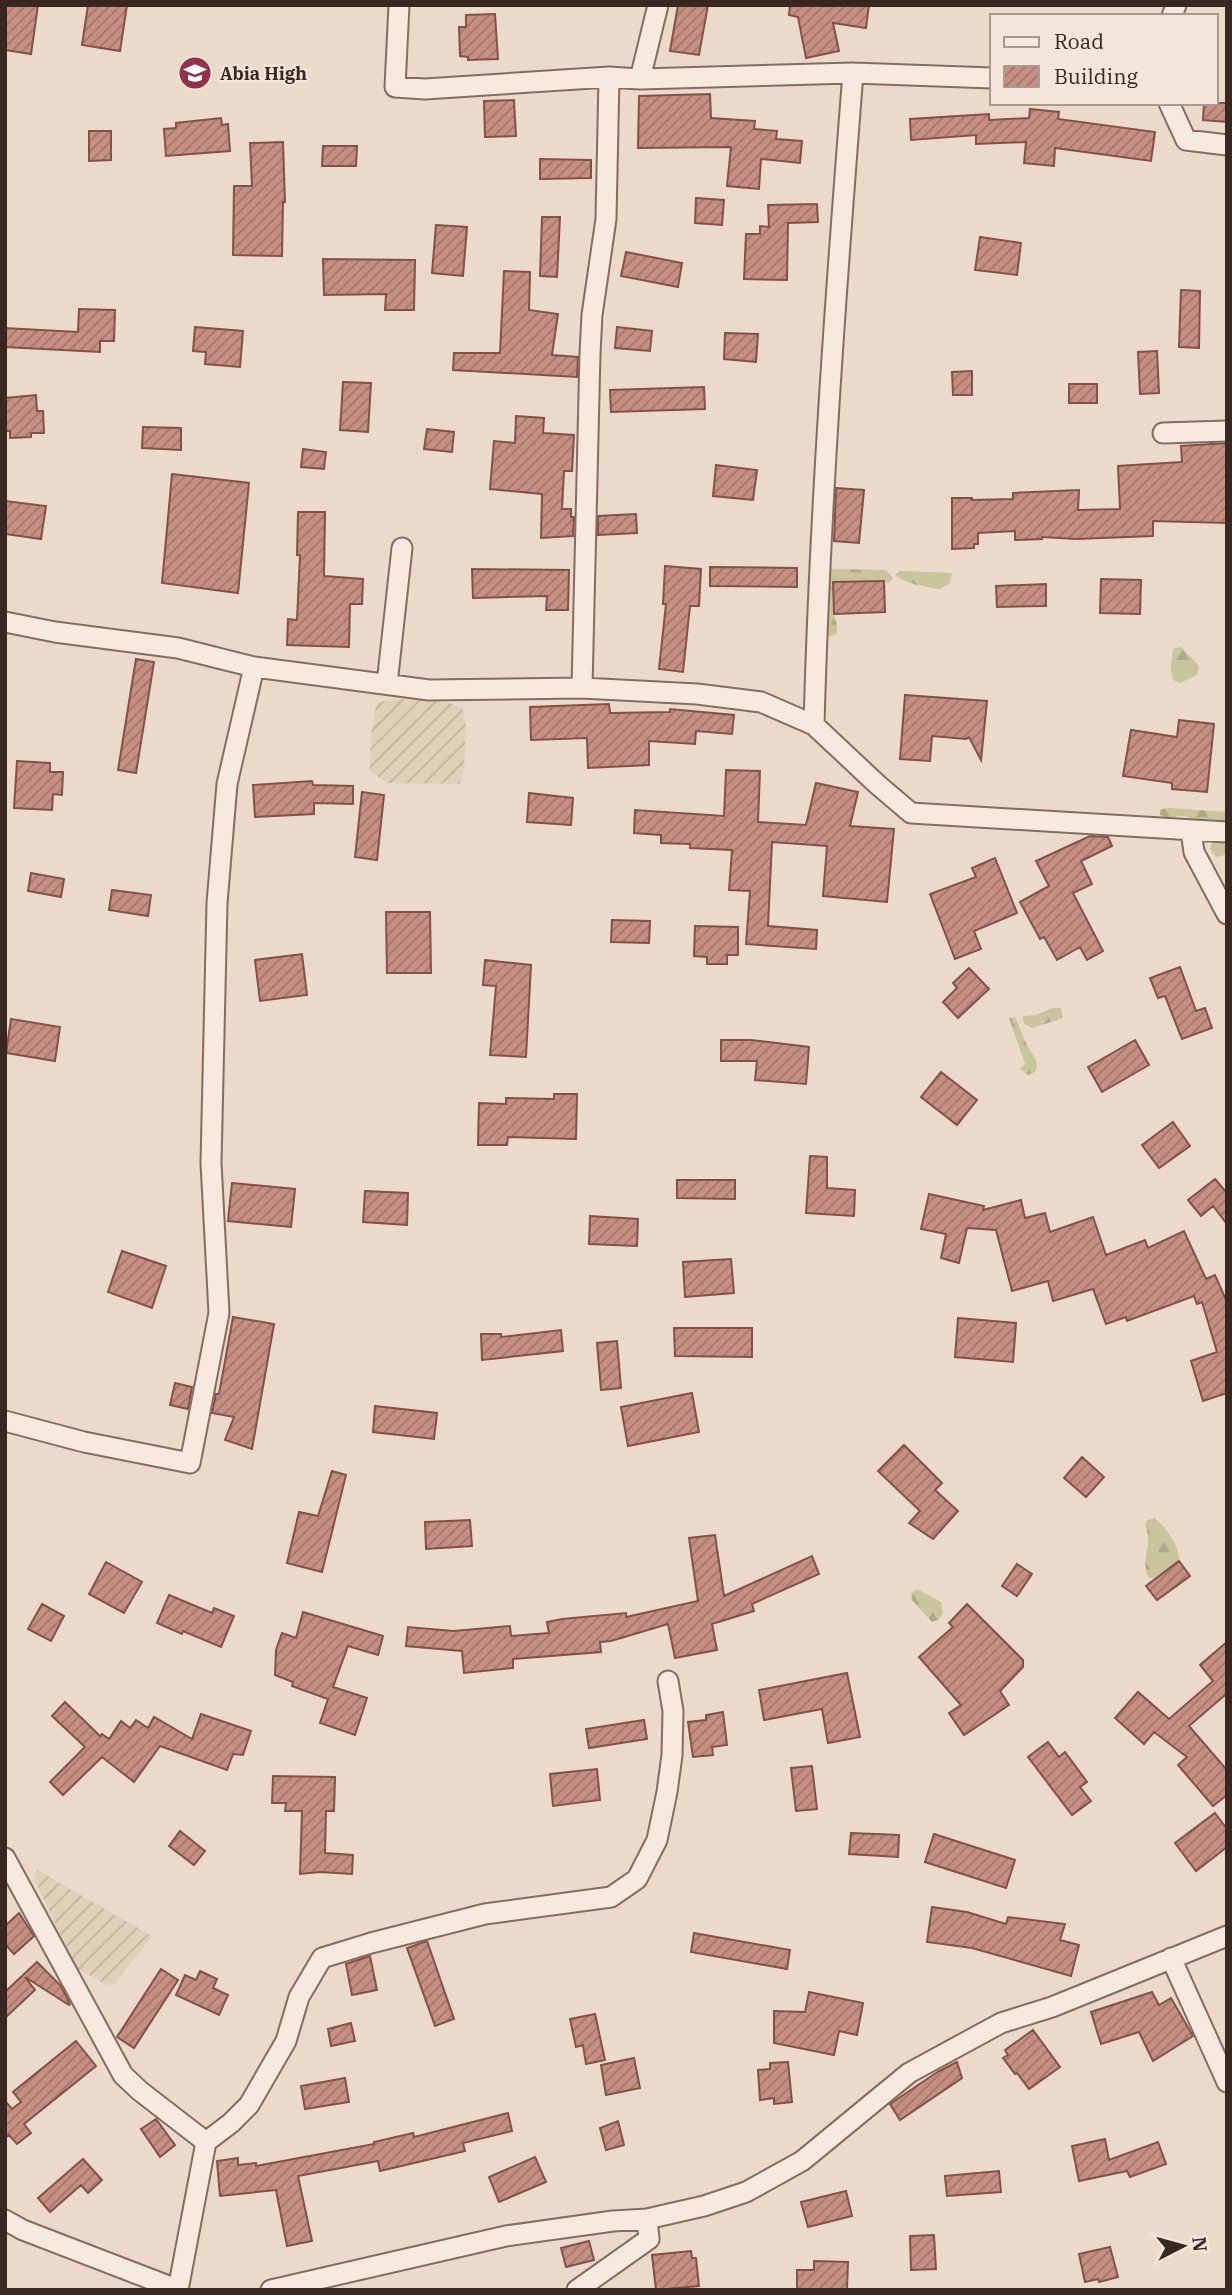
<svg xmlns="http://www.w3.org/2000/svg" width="1232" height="2295" viewBox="0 0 1232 2295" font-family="'IBM Plex Serif',serif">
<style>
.farmland{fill:url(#farmland-furrows)}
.forest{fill:url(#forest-firs)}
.building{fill:url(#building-hatch);stroke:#845147;stroke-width:2}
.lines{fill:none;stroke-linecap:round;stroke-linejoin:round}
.minor-casing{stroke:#876b60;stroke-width:23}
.minor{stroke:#f7e9dd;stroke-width:19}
.labels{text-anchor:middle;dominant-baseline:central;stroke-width:5;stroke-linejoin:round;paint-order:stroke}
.poi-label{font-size:18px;font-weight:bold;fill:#392722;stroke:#f3e5d9;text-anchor:start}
</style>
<defs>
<pattern id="farmland-furrows" width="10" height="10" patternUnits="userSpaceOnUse" patternTransform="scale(1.75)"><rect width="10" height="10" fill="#e0d0b8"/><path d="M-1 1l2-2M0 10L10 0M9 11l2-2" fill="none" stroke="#c1b39e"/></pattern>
<pattern id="forest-firs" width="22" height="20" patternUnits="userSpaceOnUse" patternTransform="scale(1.75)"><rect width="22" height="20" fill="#c9c49e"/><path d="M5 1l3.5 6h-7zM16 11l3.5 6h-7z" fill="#ada888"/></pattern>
<pattern id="building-hatch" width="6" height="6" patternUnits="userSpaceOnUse" patternTransform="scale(1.75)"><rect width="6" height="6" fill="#c68f83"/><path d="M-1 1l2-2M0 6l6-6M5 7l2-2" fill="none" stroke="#a2756b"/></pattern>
</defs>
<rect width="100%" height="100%" fill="#ebd9ca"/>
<path class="farmland" d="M402 699 449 703 463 708 466 727 464 769 460 784 387 783 370 771 371 733 377 702Z
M37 1870 152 1936 115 1984 107 1985 76 1968 34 1879Z"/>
<path class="forest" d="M838 569 886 570 893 578 890 583 883 581 833 582C833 595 831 613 837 624V634L826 638 823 570Z
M900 571 952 573 950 583 940 589C925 587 906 584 895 575Z
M1181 647 1199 666 1197 675 1180 683 1174 681C1169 670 1171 659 1174 648Z
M1169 808 1227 812V821L1197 820 1184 816H1178L1172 819 1160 815V809Z
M1227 840V854L1216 857 1210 849 1212 842Z
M1052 1008H1061L1063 1018 1033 1028 1024 1024 1023 1016 1036 1015Z
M1015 1017C1019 1025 1022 1035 1026 1043 1031 1054 1047 1070 1028 1075L1020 1069 1025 1064 1009 1018Z
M1155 1518C1166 1528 1180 1546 1179 1561L1156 1578H1149C1139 1560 1154 1543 1145 1525L1147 1520Z
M917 1589 941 1602 943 1613 938 1620 932 1622 912 1600 911 1593Z"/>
<path class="building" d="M5 5H38L31 54 5 50Z
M88 5H127L120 51 82 45Z
M678 5H708L699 55 670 51Z
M790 5H869L866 28 833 23 839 51 806 58 798 17 789 15Z
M495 14 498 59 468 60V57L460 56 459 27H466V15Z
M710 94 711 118 755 121 754 129 777 131 776 139 802 141 800 163 761 159 759 189 727 186 731 147 638 148 639 96Z
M514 100 516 136 485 137 484 101Z
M1204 103H1227V122L1203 120Z
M1030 109 1059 112 1058 119 1155 132 1151 161 1055 148 1054 166 1024 163 1026 142 976 144V135L911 140 910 119 989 114V120L1029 118Z
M221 118 222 125 228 124 230 151 166 156 164 129 176 128V123Z
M89 131H111V160L89 161Z
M283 142 285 202H283L282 256 233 255 234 186H252L250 143Z
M323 146H357L356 166H322Z
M540 159 591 160V178L540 179Z
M696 198 724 200 722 225 695 223Z
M817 204 818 222 788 223 787 280 744 279 746 234H760V226L769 227 768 205Z
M542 217H560L557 277 540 276Z
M436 225 467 227 463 276 432 273Z
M980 237 1021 243 1017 275 975 270Z
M626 252 682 263 678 287 621 276Z
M323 259 415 260 414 310H385L386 294 324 295Z
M504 271 530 272 529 310 558 314 552 355 578 357 577 377 453 370 454 353H500Z
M1181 290 1200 291 1199 348 1179 347Z
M79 309 115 310 114 341H100V352L5 347V328L78 332Z
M195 327 243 331 240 367 205 364 206 352 193 351Z
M617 327 652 331 650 351 615 348Z
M725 333 758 334 756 362 724 359Z
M1157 351 1159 393 1140 394 1138 352Z
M972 371V395H953L952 372Z
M343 382 371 383 368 432 340 430Z
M1069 384H1097V403H1069Z
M704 387 705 409 611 412 610 390Z
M36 395 37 411H43L44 433H31V437L10 438V431H5V398Z
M516 416 544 418 543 433 574 435 572 471H564L562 509H571V517H574L573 536 541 538 542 494 490 489 494 441 515 443Z
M143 427 181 428V450L142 448Z
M427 429 454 432 452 452 424 449Z
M1227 443V523L1153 521V536L1076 539 1042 537V539L1015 540V531L978 533V544H974V548L952 549V498H972V500L1013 499V493L1079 490 1078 510 1120 509 1118 466 1182 462 1181 446Z
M303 449 326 452 324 469 301 467Z
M716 465 757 470 753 500 713 496Z
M172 474 249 483 238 593 162 583Z
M836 488 864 490 859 543 834 541Z
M5 501 46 506 41 539 5 534Z
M298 512H325L324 576 363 579 362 604H350L349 647 287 645 288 619 297 620 300 555H297Z
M636 514 637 533 598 535V516Z
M665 566 701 569 699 606H690L683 672 659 669 666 604H663Z
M710 567 797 568V587L710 586Z
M472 569 569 570 568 610H546L547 596 473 598Z
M1101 579 1141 580 1140 614 1100 613Z
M884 581 885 612 834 614 833 582Z
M1046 584V606L997 607 996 586Z
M136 659 154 662 136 773 118 770Z
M905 695 987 701 981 760 969 737 966 739 932 736 930 761 900 759Z
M609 704 610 713 670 712V709L734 715 732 734 696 731 695 744 649 741V765L588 768 587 738 531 740 530 707Z
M1179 720 1214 724 1207 792 1172 789V783L1123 776 1131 730 1177 737Z
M17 761 50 763V772H63L62 795 53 794 52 810 14 808Z
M726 770 760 771 758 822 806 825 816 783 858 792 850 826 894 829 887 902 823 896 827 846 772 842 768 926 817 930 816 949 746 944 750 891 729 890 732 850 690 848V844L661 843V835L634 833 635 810 724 816Z
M312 781 313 785 353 786V804L314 803V814L255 817 253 785Z
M362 792 384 795 377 860 355 857Z
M529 793 573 798 571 825 527 822Z
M1090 836 1108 837 1112 846 1081 861 1092 884 1073 893 1103 951 1087 960 1080 947 1057 960 1044 937 1040 939 1020 902 1049 886 1036 861Z
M995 858 1017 913 974 931 981 949 955 959 930 894 976 877 972 868Z
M31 873 64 879 61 897 28 891Z
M112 890 151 895 148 916 109 910Z
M386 912H430L431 973H387Z
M612 920 650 921 649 943 611 942Z
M695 926 738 927V955H727V964H707V957L694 956Z
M302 954 307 995 260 1001 255 960Z
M485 960 531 965 526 1057 490 1055 496 986 483 985Z
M1180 967 1196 1011 1205 1008 1212 1028 1182 1039 1165 996 1158 998 1150 978Z
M969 968 989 989 958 1018 943 1002 957 988 953 983Z
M11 1019 60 1027 55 1061 6 1053Z
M721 1040H751L809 1047 806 1084 755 1080 757 1061H721Z
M1135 1040 1149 1065 1102 1092 1088 1067Z
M941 1072 977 1100 957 1125 921 1097Z
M554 1094H577L576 1139 508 1137 507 1145H478L479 1103 506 1104V1098L554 1099Z
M1173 1122 1190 1146 1159 1168 1142 1145Z
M810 1156 827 1157V1188L855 1190 854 1216 806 1213Z
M1215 1179 1227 1193V1224L1213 1206 1201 1216 1188 1200Z
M677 1180H735V1199L677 1198Z
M232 1183 295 1189 291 1227 228 1221Z
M365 1191 408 1193 407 1225 363 1222Z
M929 1194 984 1206 983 1210 1021 1200 1025 1218 1045 1213 1050 1232 1093 1217 1106 1255 1145 1240 1148 1248 1184 1231 1206 1279 1215 1275 1227 1302V1393L1203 1401 1191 1361 1217 1352 1202 1302 1197 1304 1194 1296 1127 1321 1126 1317 1106 1324 1093 1289 1053 1301 1048 1281 1012 1291 996 1230 967 1228 959 1263 941 1258 946 1234 921 1229Z
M590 1216 638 1219 637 1246 589 1244Z
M122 1251 166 1266 152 1308 108 1292Z
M731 1259 734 1293 685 1297 683 1262Z
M233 1317 274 1324 252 1449 225 1440 234 1417 212 1413 216 1394H219Z
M958 1318 1016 1323 1013 1362 955 1357Z
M674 1328H752V1357L675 1356Z
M561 1330 563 1351 482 1360 481 1334H501V1337Z
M617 1341 621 1388 601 1390 597 1343Z
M175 1383 192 1387 188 1409 170 1405Z
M692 1393 699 1432 628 1446 621 1407Z
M375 1406 437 1413 434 1439 373 1432Z
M904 1445 942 1483 935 1490 958 1511 933 1539 909 1523 920 1511 878 1471Z
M1082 1457 1104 1477 1086 1497 1064 1478Z
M332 1471 346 1475 322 1572 287 1563 299 1512 318 1516Z
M470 1520 472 1546 426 1549 425 1522Z
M715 1535 724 1596 812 1556 819 1574 752 1604 754 1611 712 1624 717 1650 675 1658 668 1624 611 1641 600 1642 601 1652 513 1659V1668L464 1673 462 1651 406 1646 408 1627 453 1631 510 1626 511 1636 549 1633 547 1622 562 1619 626 1613V1617L698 1601 689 1538Z
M1179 1561 1190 1576 1157 1600 1146 1586Z
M106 1562 142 1582 124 1613 89 1594Z
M1017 1564 1032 1574 1017 1596 1002 1586Z
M169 1595 212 1613 214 1608 234 1616 221 1647 183 1631 182 1634 157 1623Z
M42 1604 64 1616 51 1641 28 1629Z
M967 1604 1023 1660V1667L1000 1691 1009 1705 964 1735 949 1713 961 1705 919 1657 953 1627 949 1623Z
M303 1612 383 1636 378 1655 348 1646 333 1687 367 1698 355 1735 320 1723 328 1699 292 1686 293 1682 275 1675 276 1650 282 1633 296 1638Z
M1227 1642V1697L1225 1695 1189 1726 1227 1770V1795L1213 1806 1178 1765 1187 1757 1154 1732 1144 1744 1115 1718 1138 1692 1169 1719 1213 1681 1200 1665Z
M847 1673 860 1737 828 1743 822 1709 764 1720 759 1690Z
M65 1702 100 1736 102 1734 109 1739 121 1721 130 1728 136 1720 148 1728 154 1717 192 1739 201 1714 251 1731 243 1755 233 1754 227 1770 160 1746 134 1782 102 1757 63 1795 50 1782 85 1747 52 1716Z
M723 1712 727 1745 712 1747 713 1755 693 1757 688 1722 706 1720V1715Z
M644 1720 647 1739 589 1748 586 1729Z
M1048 1742 1059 1757 1065 1752 1087 1782 1080 1787 1091 1801 1072 1815 1028 1757Z
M812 1766 817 1809 796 1811 791 1768Z
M597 1769 600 1800 553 1806 550 1774Z
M273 1776 335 1777 334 1811H326L325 1853 353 1855 352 1874 320 1872 300 1874 302 1811H285L286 1803H272Z
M1215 1813 1227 1829V1847L1196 1871 1175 1843Z
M180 1831 205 1851 194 1865 169 1846Z
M851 1833 899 1835 898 1857 849 1854Z
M934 1834 1015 1860 1006 1888 925 1862Z
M932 1907 967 1912 1006 1924 1008 1917 1065 1924 1060 1940 1079 1945 1071 1976 972 1948 927 1942Z
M19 1913 34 1936 14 1954 5 1944V1926Z
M694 1933 790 1950 787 1969 691 1952Z
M427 1941 454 2019 435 2026 407 1948Z
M370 1956 377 1990 352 1995 346 1964Z
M37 1962 61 1986 70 2004 69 2005 25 1977 35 1990 5 2018V1992Z
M161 1969 178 1980 134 2048 117 2037Z
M200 1971 217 1979 213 1988 228 1995 219 2015 176 1995 185 1975 196 1980Z
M809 1992 863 2003 857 2035 839 2031 834 2055 774 2043V2011L805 2012Z
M1152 1992 1159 2005 1171 1998 1193 2036 1153 2061 1139 2032 1101 2044 1091 2012Z
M595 2014 605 2060 586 2064 583 2045 576 2047 570 2019Z
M351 2023 355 2041 331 2046 328 2029Z
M1033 2030 1060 2067 1029 2089 1017 2073 1015 2074 1003 2058 1008 2055 1005 2050Z
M76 2041 96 2066 24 2124 31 2133 17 2144 9 2135 5 2138V2101L12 2109 21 2102 13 2092Z
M634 2058 640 2088 606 2095 601 2065Z
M788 2062 792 2102 774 2104V2098L760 2100 758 2070 770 2069V2063Z
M957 2062 962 2078 900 2120 890 2104 939 2071Z
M345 2078 349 2102 305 2109 301 2086Z
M508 2113 512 2131 463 2143 465 2151 380 2171 378 2161 298 2176 312 2241 287 2246 276 2190 220 2196 217 2161 238 2158V2165L256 2163V2166L374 2144V2142L413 2133 414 2137Z
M156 2119 175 2145 160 2157 141 2129Z
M618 2121 624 2145 606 2150 600 2128Z
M1105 2139 1109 2160 1158 2142 1166 2164 1130 2177 1127 2171 1079 2181 1072 2146Z
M535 2157 546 2182 499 2202 489 2177Z
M83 2159 102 2180 88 2193 81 2185 50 2212 38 2198Z
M999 2171 1001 2192 947 2196 945 2176Z
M846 2191 852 2216 808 2227 801 2202Z
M934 2235 936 2269 911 2270 910 2236Z
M589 2241 594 2260 566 2267 561 2248Z
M1110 2247 1118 2277 1099 2282 1098 2279 1085 2282 1079 2254Z
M691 2251 692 2258H696L699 2286 656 2290 652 2255Z
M814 2261 848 2262 847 2289 797 2290V2270H814Z"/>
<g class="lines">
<defs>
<path id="minor" d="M399 5 395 87 425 89 609 77 640 79 853 73 992 78
M1172 16 1176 5
M640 79 658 5
M1169 103 1186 140 1227 145
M1163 433 1227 431
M5 622 55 632 178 648 254 667 429 690 582 688 697 694 761 702 814 725 878 785 911 813 1227 832
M387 684 402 548
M582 688 590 353 592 315 606 219 609 77
M814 725C820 507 836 290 853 73
M1191 831 1194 852 1227 914
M5 1421 84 1442 190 1463 219 1313 211 1163 217 903 227 784 254 667
M5 1858 123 2075 140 2091 206 2142
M1171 1958 1227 2082
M5 2220 23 2230 179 2290
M178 2290 206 2142 231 2123 249 2105 286 2041 299 1997 322 1958 371 1943 485 1914 611 1897 637 1879 657 1840 667 1792 672 1755 673 1711 668 1681
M271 2290 506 2236 613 2221 647 2219 704 2206 746 2192 802 2161 909 2073 1001 2023 1052 2007 1227 1936
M577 2290 649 2239 647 2219"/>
</defs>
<use href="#minor" class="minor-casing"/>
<use href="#minor" class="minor"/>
</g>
<defs>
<symbol id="school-disc" viewBox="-11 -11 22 22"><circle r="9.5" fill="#91344b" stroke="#f3e5d9"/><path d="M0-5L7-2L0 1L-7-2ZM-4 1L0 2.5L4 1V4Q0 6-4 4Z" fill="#fff"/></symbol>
</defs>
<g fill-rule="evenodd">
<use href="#school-disc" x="176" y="54" width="38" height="38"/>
</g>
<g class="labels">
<g class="poi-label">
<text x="220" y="73">Abia High</text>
</g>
</g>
<rect width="1232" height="2295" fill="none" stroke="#392722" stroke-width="14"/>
<rect x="990" y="14" width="228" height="91" fill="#f3e5d9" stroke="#a99990" stroke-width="2"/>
<rect x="1004" y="37" width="35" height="10" fill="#f7e9dd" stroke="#a99990" stroke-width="2"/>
<text x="1054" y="49" font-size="21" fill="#392722">Road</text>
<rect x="1004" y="66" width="35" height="21" fill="url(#building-hatch)" stroke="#a99990" stroke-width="2"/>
<text x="1054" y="84" font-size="21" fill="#392722">Building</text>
<g transform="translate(1183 2246) rotate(84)" stroke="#f3e5d9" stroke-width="5" paint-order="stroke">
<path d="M0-5L12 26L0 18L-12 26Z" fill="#392722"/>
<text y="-10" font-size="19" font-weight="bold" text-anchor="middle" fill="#392722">N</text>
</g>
</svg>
